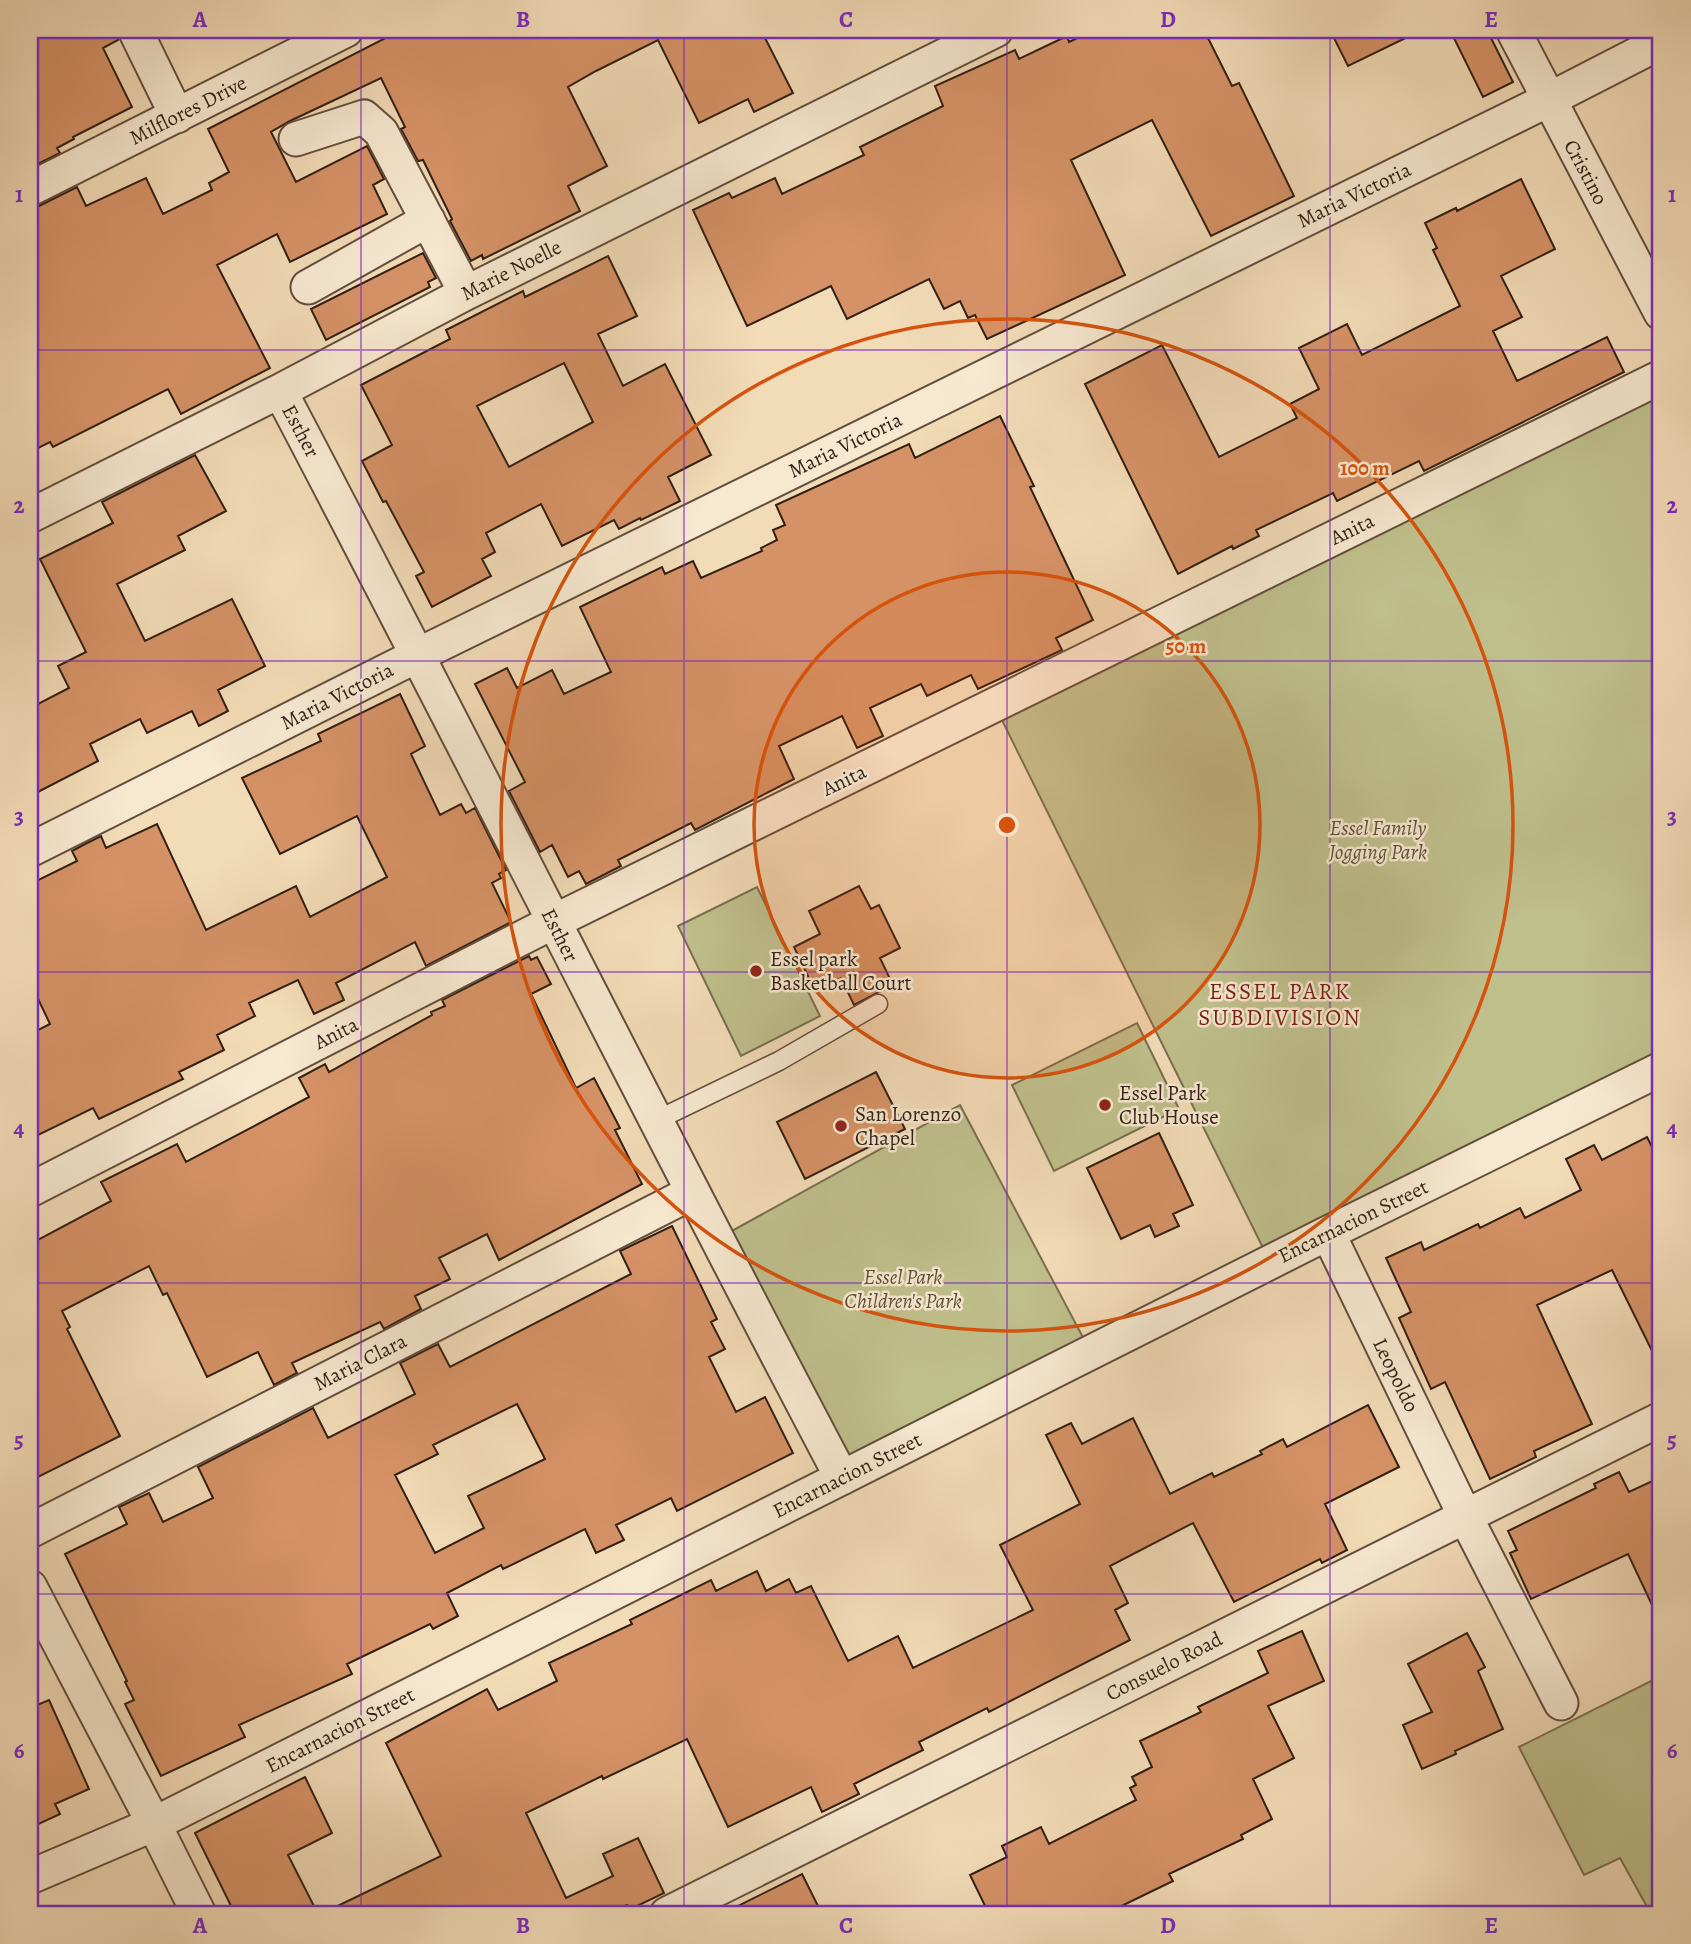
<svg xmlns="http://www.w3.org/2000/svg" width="1691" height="1944" viewBox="0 0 1691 1944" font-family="Alegreya,serif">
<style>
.green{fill:#bfbf8c;stroke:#786f50;stroke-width:2}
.building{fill:#d59266;stroke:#321f14;stroke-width:2;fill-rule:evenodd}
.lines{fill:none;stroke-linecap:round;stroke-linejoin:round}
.service-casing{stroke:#624e3d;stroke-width:21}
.minor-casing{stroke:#624e3d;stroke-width:37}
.service{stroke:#f7e8d0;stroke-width:18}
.minor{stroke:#f7e8d0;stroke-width:33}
.grid{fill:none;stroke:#7b2cbf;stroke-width:2;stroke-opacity:0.55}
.ring{fill:none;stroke:#d6530d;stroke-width:3.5}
.poi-dot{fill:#8f2418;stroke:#f7e8d0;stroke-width:2.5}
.labels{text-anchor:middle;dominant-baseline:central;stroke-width:5;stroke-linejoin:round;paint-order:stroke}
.street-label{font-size:21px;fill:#321f14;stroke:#f7e8d0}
.park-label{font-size:21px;font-style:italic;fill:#5c4f38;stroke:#f7e8d0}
.poi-label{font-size:21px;fill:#321f14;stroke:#f7e8d0;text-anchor:start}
.neighbourhood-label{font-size:23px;letter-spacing:2px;fill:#7a1f14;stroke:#f7e8d0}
.centre{fill:#d6530d;stroke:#f7e8d0;stroke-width:3.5}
.ring-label{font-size:21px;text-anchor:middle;font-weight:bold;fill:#d6530d;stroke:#f7e8d0;stroke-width:5;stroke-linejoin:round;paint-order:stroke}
.neatline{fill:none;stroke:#7b2cbf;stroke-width:2.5}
.grid-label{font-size:23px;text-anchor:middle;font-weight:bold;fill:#7b2cbf}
</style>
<rect width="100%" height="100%" fill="#f2dbb7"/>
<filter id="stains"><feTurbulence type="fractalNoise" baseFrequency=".00286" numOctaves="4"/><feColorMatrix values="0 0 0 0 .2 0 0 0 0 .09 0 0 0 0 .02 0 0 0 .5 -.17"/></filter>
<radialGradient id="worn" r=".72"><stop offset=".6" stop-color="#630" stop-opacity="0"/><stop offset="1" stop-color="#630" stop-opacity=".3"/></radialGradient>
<path class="green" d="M1661 386V1057L1265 1252 998 712Z
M757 887 820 1016 741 1056 678 926Z
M1137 1023 1179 1109 1054 1171 1012 1085Z
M960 1105 1087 1345 843 1471 721 1237Z
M1661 1676V1914H1651L1620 1858 1584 1875 1519 1747Z"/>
<path class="building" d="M30 30H116L118 40 103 48 132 107 73 137 74 139 57 148 60 153 30 168Z
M401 30H761L793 93 754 112 748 99 699 123 658 40 596 71 568 87 607 166 568 186 580 211 483 259 482 255 471 261 450 221 452 219 423 160 418 161 401 129 405 127 381 78 290 121 271 132 296 182 367 146 384 179 373 185 387 214 290 262 277 234 217 265 270 368 181 414 168 389 53 447 50 442 30 452V208L39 206 77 187 86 206 146 178 163 214 212 190 209 183 229 172 208 129Z
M1094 30H1204L1232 86 1239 83 1294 196 1211 236 1152 120 1071 160 1125 275 987 339 975 315 968 318 960 301 944 309 929 279 847 319 831 286 747 326 693 210 729 193 732 198 775 178 782 194 864 155 860 147 943 106 935 86 1015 50 1019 59 1067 36 1069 42Z
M1330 30H1422L1348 66Z
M1450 30H1487L1513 82 1483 97Z
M1521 179 1555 249 1501 276 1522 317 1493 331 1517 381 1607 337 1624 372 1424 471 1419 461 1337 501 1333 493 1256 530 1259 536 1233 549 1232 546 1178 574 1085 384 1162 345 1219 457 1297 418 1290 404 1319 389 1299 348 1347 324 1362 355 1460 306 1433 250 1437 248 1425 223 1456 208 1457 211Z
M423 253 436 278 428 282 430 287 326 340 311 309Z
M608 256 637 316 598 334 623 386 665 364 711 455 668 477 680 501 641 520 640 518 619 529 614 520 562 546 541 504 486 533 495 552 482 559 491 576 432 607 416 576 424 572 386 501 383 502 362 461 392 445 361 385 450 339 446 330 523 291 525 297ZM564 363 593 422 509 467 477 406Z
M1000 416 1034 486 1030 487 1093 620 1056 638 1062 650 978 689 971 675 927 696 921 684 870 708 883 736 857 748 842 716 779 746 794 779 695 830 691 823 618 860 621 866 586 884 579 871 568 877 552 845 540 852 509 791 525 782 475 684 507 668 517 688 552 670 564 694 611 672 580 607 662 567 665 574 693 561 701 578 762 551 761 548 777 540 773 530 785 525 776 505 909 444 915 458Z
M195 455 226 511 178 536 185 550 117 584 145 641 232 599 265 666 218 690 228 711 199 726 192 711 147 733 140 719 90 744 98 761 30 796V708L69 688 58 666 86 652 40 559 113 523 102 502Z
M400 694 425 746 411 754 440 815 461 804 466 813 475 808 506 870 499 874 501 878 492 883 511 922 426 966 415 942 336 983 344 1000 314 1014 298 980 249 1003 255 1016 217 1035 224 1050 179 1072 183 1079 99 1119 93 1108 30 1139V1034L50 1024 30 982V884L77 861 72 851 85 844 101 836 106 848 157 824 206 930 296 886 310 917 387 877 357 816 280 854 242 778 321 741 318 734Z
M859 886 871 909 879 905 900 948 880 958 893 985 854 1005 841 978 815 991 794 947 820 934 809 911Z
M529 956 531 960 537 957 551 984 531 994 576 1088 594 1078 620 1128 615 1130 642 1184 499 1260 487 1234 439 1258 450 1279 415 1296 421 1309 384 1329 380 1322 292 1363 297 1373 274 1385 258 1352 207 1377 167 1293 163 1295 149 1266 62 1311 70 1327 67 1329 120 1436 30 1481V1244L111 1201 101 1182 177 1144 186 1162 309 1097 299 1078 325 1064 329 1072 432 1015 431 1012 445 1006 442 1000Z
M876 1072 905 1129 805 1179 777 1122Z
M1159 1133 1193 1205 1173 1214 1179 1226 1155 1237 1150 1225 1121 1239 1087 1168Z
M1647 1137 1654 1151 1661 1147V1369L1612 1270 1537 1305 1592 1424 1534 1451 1536 1457 1490 1479 1445 1382 1431 1389 1399 1318 1411 1312 1386 1258 1421 1242 1424 1250 1478 1224 1480 1228 1520 1208 1525 1218 1581 1190 1566 1159 1594 1145 1602 1160Z
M672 1226 717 1319 711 1322 725 1349 709 1357 736 1412 765 1397 793 1453 677 1511 671 1498 616 1525 624 1540 596 1553 585 1529 503 1569 501 1565 447 1593 458 1616 433 1629 430 1624 347 1664 352 1674 239 1725 245 1737 161 1776 125 1704 134 1700 125 1682 127 1681 65 1554 127 1524 119 1507 149 1493 163 1522 213 1498 198 1467 313 1408 328 1438 415 1394 400 1363 438 1344 450 1367 631 1274 620 1251ZM517 1404 545 1459 468 1496 484 1528 435 1553 395 1475 438 1454 433 1445Z
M1368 1405 1399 1467 1325 1504 1347 1550 1322 1563 1320 1559 1234 1602 1193 1523 1110 1566 1128 1603 1115 1610 1130 1640 989 1712 987 1708 919 1742 923 1750 854 1784 859 1794 822 1812 811 1787 728 1827 687 1739 603 1779 602 1776 526 1813 566 1898 613 1876 603 1854 638 1838 664 1893 629 1910 627 1905 606 1914H321L441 1856 386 1743 487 1689 498 1710 557 1681 549 1663 632 1624 630 1620 711 1580 716 1591 757 1571 766 1591 789 1579 796 1593 811 1586 848 1661 898 1636 913 1668 1033 1610 1000 1545 1080 1504 1046 1435 1071 1423 1082 1444 1133 1418 1170 1494 1212 1473 1214 1477 1262 1454 1260 1451 1283 1439 1287 1447Z
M1619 1472 1629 1492 1661 1477V1624L1628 1554 1531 1599 1510 1553 1517 1550 1508 1531 1596 1488 1594 1484Z
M1302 1631 1324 1681 1268 1706 1294 1758 1253 1779 1272 1819 1241 1835 1243 1839 1169 1874 1173 1881 1105 1914H989L970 1875 1007 1857 1002 1846 1041 1827 1049 1844 1136 1800 1130 1788 1136 1785 1132 1777 1152 1767 1140 1741 1201 1712 1198 1707 1268 1673 1258 1651Z
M1467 1633 1485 1667 1478 1671 1503 1729 1455 1751 1456 1754 1422 1769 1403 1725 1432 1712 1408 1664Z
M49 1700 89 1789 55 1804 60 1814 30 1828V1708Z
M305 1777 332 1833 288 1855 318 1914H235L195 1833Z
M802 1874 822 1914H722Z"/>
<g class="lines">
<defs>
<path id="service" d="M657 1120 779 1061 878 1004"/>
<path id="minor" d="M135 30 177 116
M1513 30 1661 313
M296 139 364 117 381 132 466 293
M30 189 346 30
M308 287 428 220
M280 391C470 752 651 1117 842 1478
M30 516 280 391 466 293 996 30
M30 850 418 655 1548 100 1661 42
M30 1190 553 922 1661 377
M1328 1233 1465 1516 1561 1703
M30 1531 691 1193
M30 1587 154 1824 199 1914
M30 1877 154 1824 1328 1233 1661 1069
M667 1914 1661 1419"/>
</defs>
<use href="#service" class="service-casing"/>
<use href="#minor" class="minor-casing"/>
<use href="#service" class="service"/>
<use href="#minor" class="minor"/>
</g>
<path class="grid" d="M361 30V1914M684 30V1914M1007 30V1914M1330 30V1914M30 350H1661M30 661H1661M30 972H1661M30 1283H1661M30 1594H1661"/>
<circle cx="1007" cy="825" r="253" fill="#d6530d" fill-opacity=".12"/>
<g class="ring">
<circle cx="1007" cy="825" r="253"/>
<circle cx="1007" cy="825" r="506"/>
</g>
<g class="poi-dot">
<circle cx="756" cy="971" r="7"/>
<circle cx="1105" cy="1105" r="7"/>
<circle cx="841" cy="1126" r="7"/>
</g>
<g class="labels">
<g class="street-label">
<text transform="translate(188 110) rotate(-27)">Milflores Drive</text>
<text transform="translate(1586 172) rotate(62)">Cristino</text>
<text transform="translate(1354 195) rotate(-26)">Maria Victoria</text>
<text transform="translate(511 270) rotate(-27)">Marie Noelle</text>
<text transform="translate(301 431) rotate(62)">Esther</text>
<text transform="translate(845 445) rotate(-26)">Maria Victoria</text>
<text transform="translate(1352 529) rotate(-26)">Anita</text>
<text transform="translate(337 696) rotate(-27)">Maria Victoria</text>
<text transform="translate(844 780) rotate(-26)">Anita</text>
<text transform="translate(560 935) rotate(63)">Esther</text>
<text transform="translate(336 1033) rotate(-27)">Anita</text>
<text transform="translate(1353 1221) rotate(-26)">Encarnacion Street</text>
<text transform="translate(360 1362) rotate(-27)">Maria Clara</text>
<text transform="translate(1396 1375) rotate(64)">Leopoldo</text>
<text transform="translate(847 1475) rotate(-27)">Encarnacion Street</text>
<text transform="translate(1164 1666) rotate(-27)">Consuelo Road</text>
<text transform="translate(340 1730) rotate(-27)">Encarnacion Street</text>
</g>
<g class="park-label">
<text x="1378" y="828">Essel Family<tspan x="1378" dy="24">Jogging Park</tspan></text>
<text x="903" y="1277">Essel Park<tspan x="903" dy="24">Children's Park</tspan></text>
</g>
<g class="poi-label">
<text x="770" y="959">Essel park<tspan x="770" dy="24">Basketball Court</tspan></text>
<text x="1119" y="1093">Essel Park<tspan x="1119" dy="24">Club House</tspan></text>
<text x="855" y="1114">San Lorenzo<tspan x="855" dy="24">Chapel</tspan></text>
</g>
<g class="neighbourhood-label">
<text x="1280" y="991">ESSEL PARK<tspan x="1280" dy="26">SUBDIVISION</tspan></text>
</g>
</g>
<circle cx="1007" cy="825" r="10" class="centre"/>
<g class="ring-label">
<text x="1365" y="475">100 m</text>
<text x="1186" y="653">50 m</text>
</g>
<rect width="1691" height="1944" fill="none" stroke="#f2dbb7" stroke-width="77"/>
<rect x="38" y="38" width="1614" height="1868" class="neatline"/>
<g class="grid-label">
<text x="200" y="27">A</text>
<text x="523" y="27">B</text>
<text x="846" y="27">C</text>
<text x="1168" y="27">D</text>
<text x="1491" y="27">E</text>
<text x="19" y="202">1</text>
<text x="1672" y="202">1</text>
<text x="19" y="513">2</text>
<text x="1672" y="513">2</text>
<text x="19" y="824">3</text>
<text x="1672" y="824">3</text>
<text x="19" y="1136">4</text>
<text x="1672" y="1136">4</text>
<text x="19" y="1447">5</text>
<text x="1672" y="1447">5</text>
<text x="19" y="1758">6</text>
<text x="1672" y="1758">6</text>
<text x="200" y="1933">A</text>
<text x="523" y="1933">B</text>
<text x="846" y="1933">C</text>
<text x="1168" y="1933">D</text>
<text x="1491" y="1933">E</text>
</g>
<rect width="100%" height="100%" filter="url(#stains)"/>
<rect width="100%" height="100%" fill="url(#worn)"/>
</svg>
